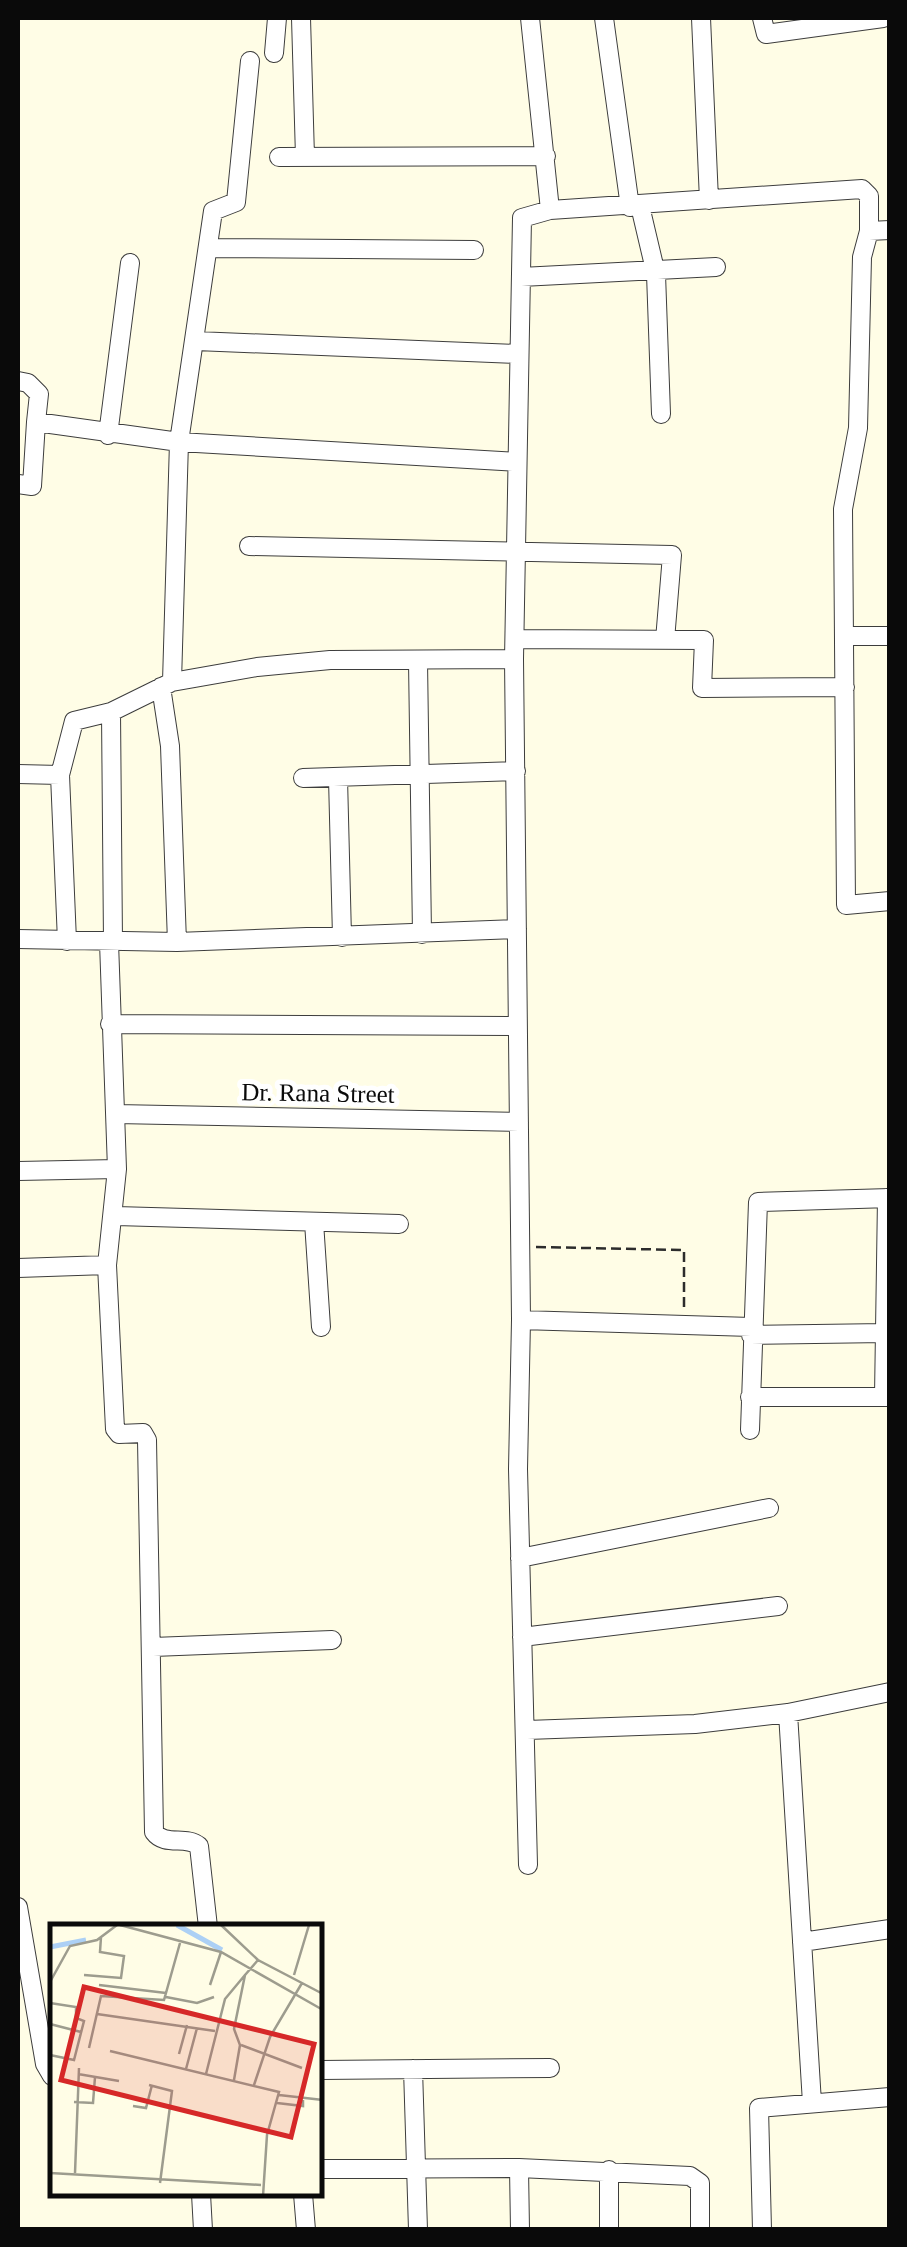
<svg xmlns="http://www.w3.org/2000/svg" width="907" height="2247" viewBox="0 0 907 2247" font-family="'Times New Roman',serif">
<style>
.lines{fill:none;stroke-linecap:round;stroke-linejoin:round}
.minor-casing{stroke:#3d3d3d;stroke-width:20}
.path{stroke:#2c2c2c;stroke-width:2.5;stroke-dasharray:10 5;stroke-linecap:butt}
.minor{stroke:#fff;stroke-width:18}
.labels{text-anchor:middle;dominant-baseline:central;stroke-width:10;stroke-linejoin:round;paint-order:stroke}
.street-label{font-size:25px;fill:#0a0a0a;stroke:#fff}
.inset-river{fill:none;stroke:#acd0f5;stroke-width:5}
.inset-road{fill:none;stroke:#9d9c8e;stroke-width:2.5}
.view{fill:#d62828;fill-opacity:0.15;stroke:#d62828;stroke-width:5}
.inset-edge{fill:none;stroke:#0a0a0a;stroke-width:5}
</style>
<rect width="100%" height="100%" fill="#fffde6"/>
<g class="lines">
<defs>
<path id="minor" d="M301 18 305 157
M530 18 550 210
M604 18 630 207
M701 18 709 200
M762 18 766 34 883 18
M274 53 277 18
M279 157 546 156
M640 206 656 274 661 414
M869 231 862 257 858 428 843 509 846 905 890 901
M208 248 474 250
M521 277 716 267
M196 341 518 354
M18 381 28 383 39 394 36 422 179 442 517 462
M108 435 130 263
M18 484 32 486 36 422
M249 546 672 555 665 640
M845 636H890
M515 639 704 640 702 688 845 687
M418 661 422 934
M172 682 179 442 213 211 236 202 250 61
M161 687 170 746 177 942
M111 712 113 942
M18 774 60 775 74 721 111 712 172 682 257 667 330 660 514 659
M60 775 67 941
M303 778 516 771
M338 778 342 937
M18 939 177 942 517 929
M109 942 117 1169 107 1265 115 1429 119 1434 143 1433 147 1440 154 1832C165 1847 186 1835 199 1846L208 1927
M110 1024 518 1026
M116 1114 519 1122
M18 1171 117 1169
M116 1216 399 1224
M314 1222 321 1327
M18 1268 107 1265
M521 1320 751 1327
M751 1335 885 1333
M750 1397H890
M884 1397 887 1198
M750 1430 758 1202 890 1198
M520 1558 769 1508
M522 1637 778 1606
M153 1647 332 1640
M788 1713 812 2103
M527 1730 695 1724 788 1713 890 1692
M528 1865 518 1469 521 1320 514 659 522 218 550 210 862 189 869 196V231L890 230
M18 1907 45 2064 52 2076
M802 1942 890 1929
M413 2069 418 2230
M320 2070 550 2068
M519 2168 520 2230
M320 2169 519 2168 690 2176 700 2183V2230
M609 2170V2230
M201 2194 203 2230
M303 2194 306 2230
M762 2230 759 2108 890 2097"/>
</defs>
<use href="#minor" class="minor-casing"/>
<path class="path" d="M536 1247 684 1250V1309"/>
<use href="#minor" class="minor"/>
</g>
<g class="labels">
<g class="street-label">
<text transform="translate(318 1093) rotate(1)">Dr. Rana Street</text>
</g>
</g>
<g transform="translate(50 1924)">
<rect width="272" height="272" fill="#fffde6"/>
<path class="inset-river" d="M127 1 172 26M0 23 36 16"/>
<path class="inset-road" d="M70 1 171 28 273 86M171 1 208 36 273 70M34 51 71 54 74 32 50 28 51 13M244 51 259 1M0 58 20 22 47 16 67 1M49 61 116 69M160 61 171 28M116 73 147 79 164 73M0 79 26 83V94L34 97 24 136 0 131M47 90 165 107M0 100 31 108M191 121 252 144M39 124 51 72 114 76 130 19M60 127 229 168 217 211 213 272M129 130 137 101M136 145 147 104M28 150 69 157M156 150 175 75 195 51M184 156 190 121 184 105 195 51 208 36M99 161 122 167 110 259M204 161 220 113 252 59M229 171 273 176M24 178 43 179 45 153M227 179 253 182V176M83 182 96 184 102 161M0 249 211 261M25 249 29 144"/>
<path class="view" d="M34 63 264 120 241 213 11 156Z"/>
<rect width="272" height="272" class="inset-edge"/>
</g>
<rect width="907" height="2247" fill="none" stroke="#0a0a0a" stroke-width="40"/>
</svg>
